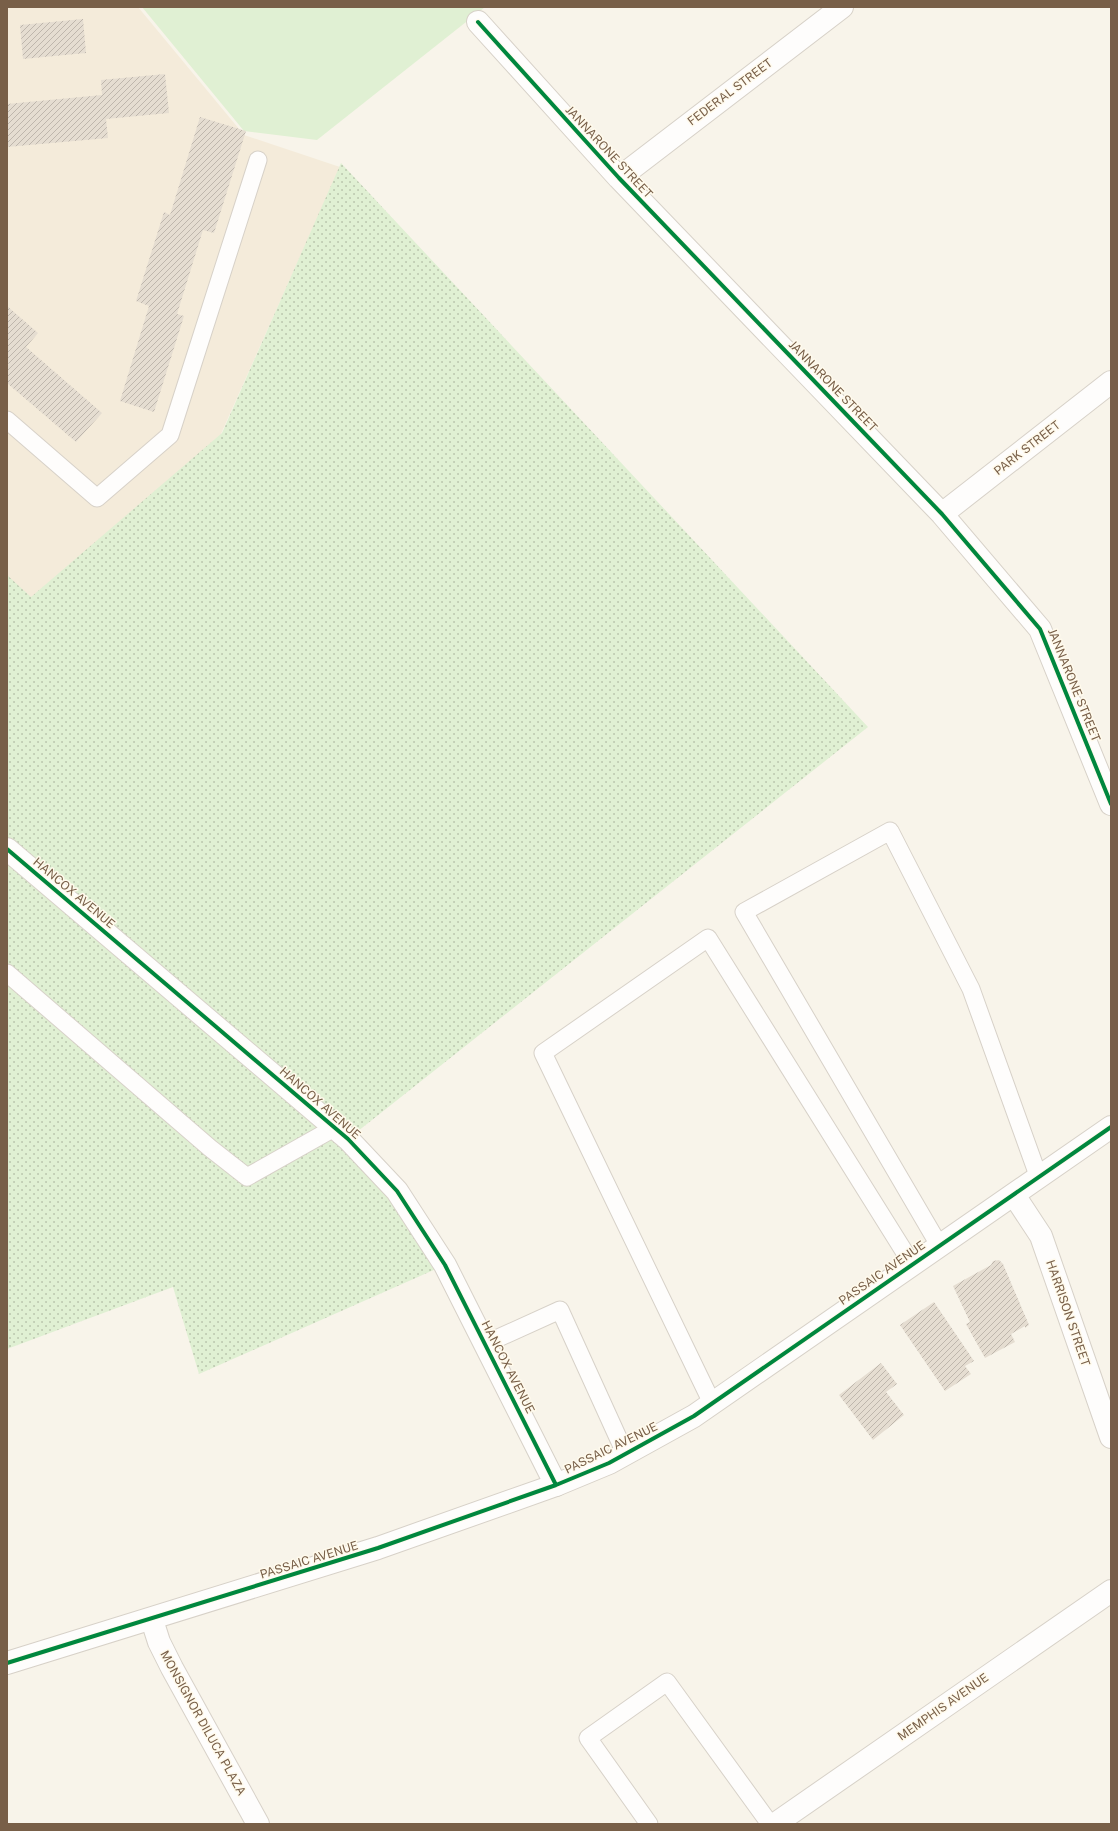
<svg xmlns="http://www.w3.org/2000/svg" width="1118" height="1831" viewBox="0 0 1118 1831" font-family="'Public Sans',sans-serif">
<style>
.residential{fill:#f4ebda}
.green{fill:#e0f0d3}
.park{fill:url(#park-dots)}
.building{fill:url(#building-hatch)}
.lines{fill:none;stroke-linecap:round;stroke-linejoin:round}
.lane-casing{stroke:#d7d1c8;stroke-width:19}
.street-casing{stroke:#d7d1c8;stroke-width:24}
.secondary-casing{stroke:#d7d1c8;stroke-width:24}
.lane{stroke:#fefdfc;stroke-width:17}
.street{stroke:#fefdfc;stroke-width:22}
.secondary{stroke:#fefdfc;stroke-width:22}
.cycleway-casing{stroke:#fffaec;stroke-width:6}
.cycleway{stroke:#00873e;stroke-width:4}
.labels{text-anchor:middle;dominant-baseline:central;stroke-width:3;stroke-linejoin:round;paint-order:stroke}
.street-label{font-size:12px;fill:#785f48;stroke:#fffaec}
</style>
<defs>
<pattern id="park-dots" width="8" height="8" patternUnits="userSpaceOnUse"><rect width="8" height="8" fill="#e0f0d3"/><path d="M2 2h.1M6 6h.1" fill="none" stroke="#bac6ad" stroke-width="1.8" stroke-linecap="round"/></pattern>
<pattern id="building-hatch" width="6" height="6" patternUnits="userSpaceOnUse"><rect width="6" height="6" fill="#e5ddd1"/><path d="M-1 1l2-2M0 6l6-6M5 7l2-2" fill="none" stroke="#beb6ac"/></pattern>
</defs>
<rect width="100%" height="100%" fill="#f8f4ea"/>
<path class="residential" d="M7 7H138L244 135 340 167 220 436 29 601 7 582Z"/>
<path class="green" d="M142 7H485L317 140 244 131Z"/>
<path class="park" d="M341 163 868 727 348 1139 445 1265 199 1374 173 1287 7 1349V575L31 597 222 433Z"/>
<path class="building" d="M83 19 86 53 23 59 20 25Z
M165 74 169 113 106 119 108 138 7 147V104L102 95 101 80Z
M200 117 246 131 214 233 203 230 177 314 184 316 154 412 120 401 149 306 136 301 164 212 170 215Z
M7 306 38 333 26 347 102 413 76 442 7 383V366L9 364 7 363Z
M999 1260 1003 1264 1029 1325 1025 1328V1326L1011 1334 1015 1342 985 1358 966 1324 970 1322 953 1286 991 1265 993 1261Z
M934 1302 974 1361 965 1366 971 1374 945 1391 900 1325Z
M881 1363 897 1384 886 1392 904 1415 873 1440 839 1395Z"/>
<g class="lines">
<defs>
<path id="lane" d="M7 420 97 498 170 435 258 160
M7 973 210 1148 247 1177 334 1128
M939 1245 744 912 890 831 971 989 1039 1178
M485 1344 560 1310 625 1453
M712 1403 543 1053 708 938 912 1264
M649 1824 588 1738 667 1682 770 1824"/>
<path id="street" d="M478 22 619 178 942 514 1040 629 1111 804
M619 178 842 7
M942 514 1111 382
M7 849 348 1139 397 1191 445 1265 556 1485
M1014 1195 1041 1236 1111 1437
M152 1620 159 1642 172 1668 258 1824
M775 1824 1111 1591"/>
<path id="secondary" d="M7 1663 378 1548 556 1485 609 1463 694 1416 1111 1127"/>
</defs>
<use href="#lane" class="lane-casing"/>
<use href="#street" class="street-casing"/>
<use href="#secondary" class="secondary-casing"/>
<use href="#lane" class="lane"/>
<use href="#street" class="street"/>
<use href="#secondary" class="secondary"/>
<defs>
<path id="cycleway" d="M478 22 619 178 942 514 1040 629 1111 804
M7 849 348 1139 397 1191 445 1265 556 1485
M7 1663 378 1548 556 1485 609 1463 694 1416 1111 1127"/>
</defs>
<use href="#cycleway" class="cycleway-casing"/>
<use href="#cycleway" class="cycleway"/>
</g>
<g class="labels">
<g class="street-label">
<text transform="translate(730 92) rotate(-37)">FEDERAL STREET</text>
<text transform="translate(609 152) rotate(47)">JANNARONE STREET</text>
<text transform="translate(833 386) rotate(46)">JANNARONE STREET</text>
<text transform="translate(1027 448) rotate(-38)">PARK STREET</text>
<text transform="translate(1074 685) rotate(68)">JANNARONE STREET</text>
<text transform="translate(74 893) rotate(40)">HANCOX AVENUE</text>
<text transform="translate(320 1103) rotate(41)">HANCOX AVENUE</text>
<text transform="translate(882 1273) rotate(-35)">PASSAIC AVENUE</text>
<text transform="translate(1068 1313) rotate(71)">HARRISON STREET</text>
<text transform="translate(508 1367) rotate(63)">HANCOX AVENUE</text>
<text transform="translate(611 1448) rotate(-26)">PASSAIC AVENUE</text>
<text transform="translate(309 1560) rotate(-17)">PASSAIC AVENUE</text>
<text transform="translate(943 1707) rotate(-35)">MEMPHIS AVENUE</text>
<text transform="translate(203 1723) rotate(61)">MONSIGNOR DILUCA PLAZA</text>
</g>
</g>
<rect width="1118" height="1831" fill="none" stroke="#785f48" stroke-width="16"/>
</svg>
